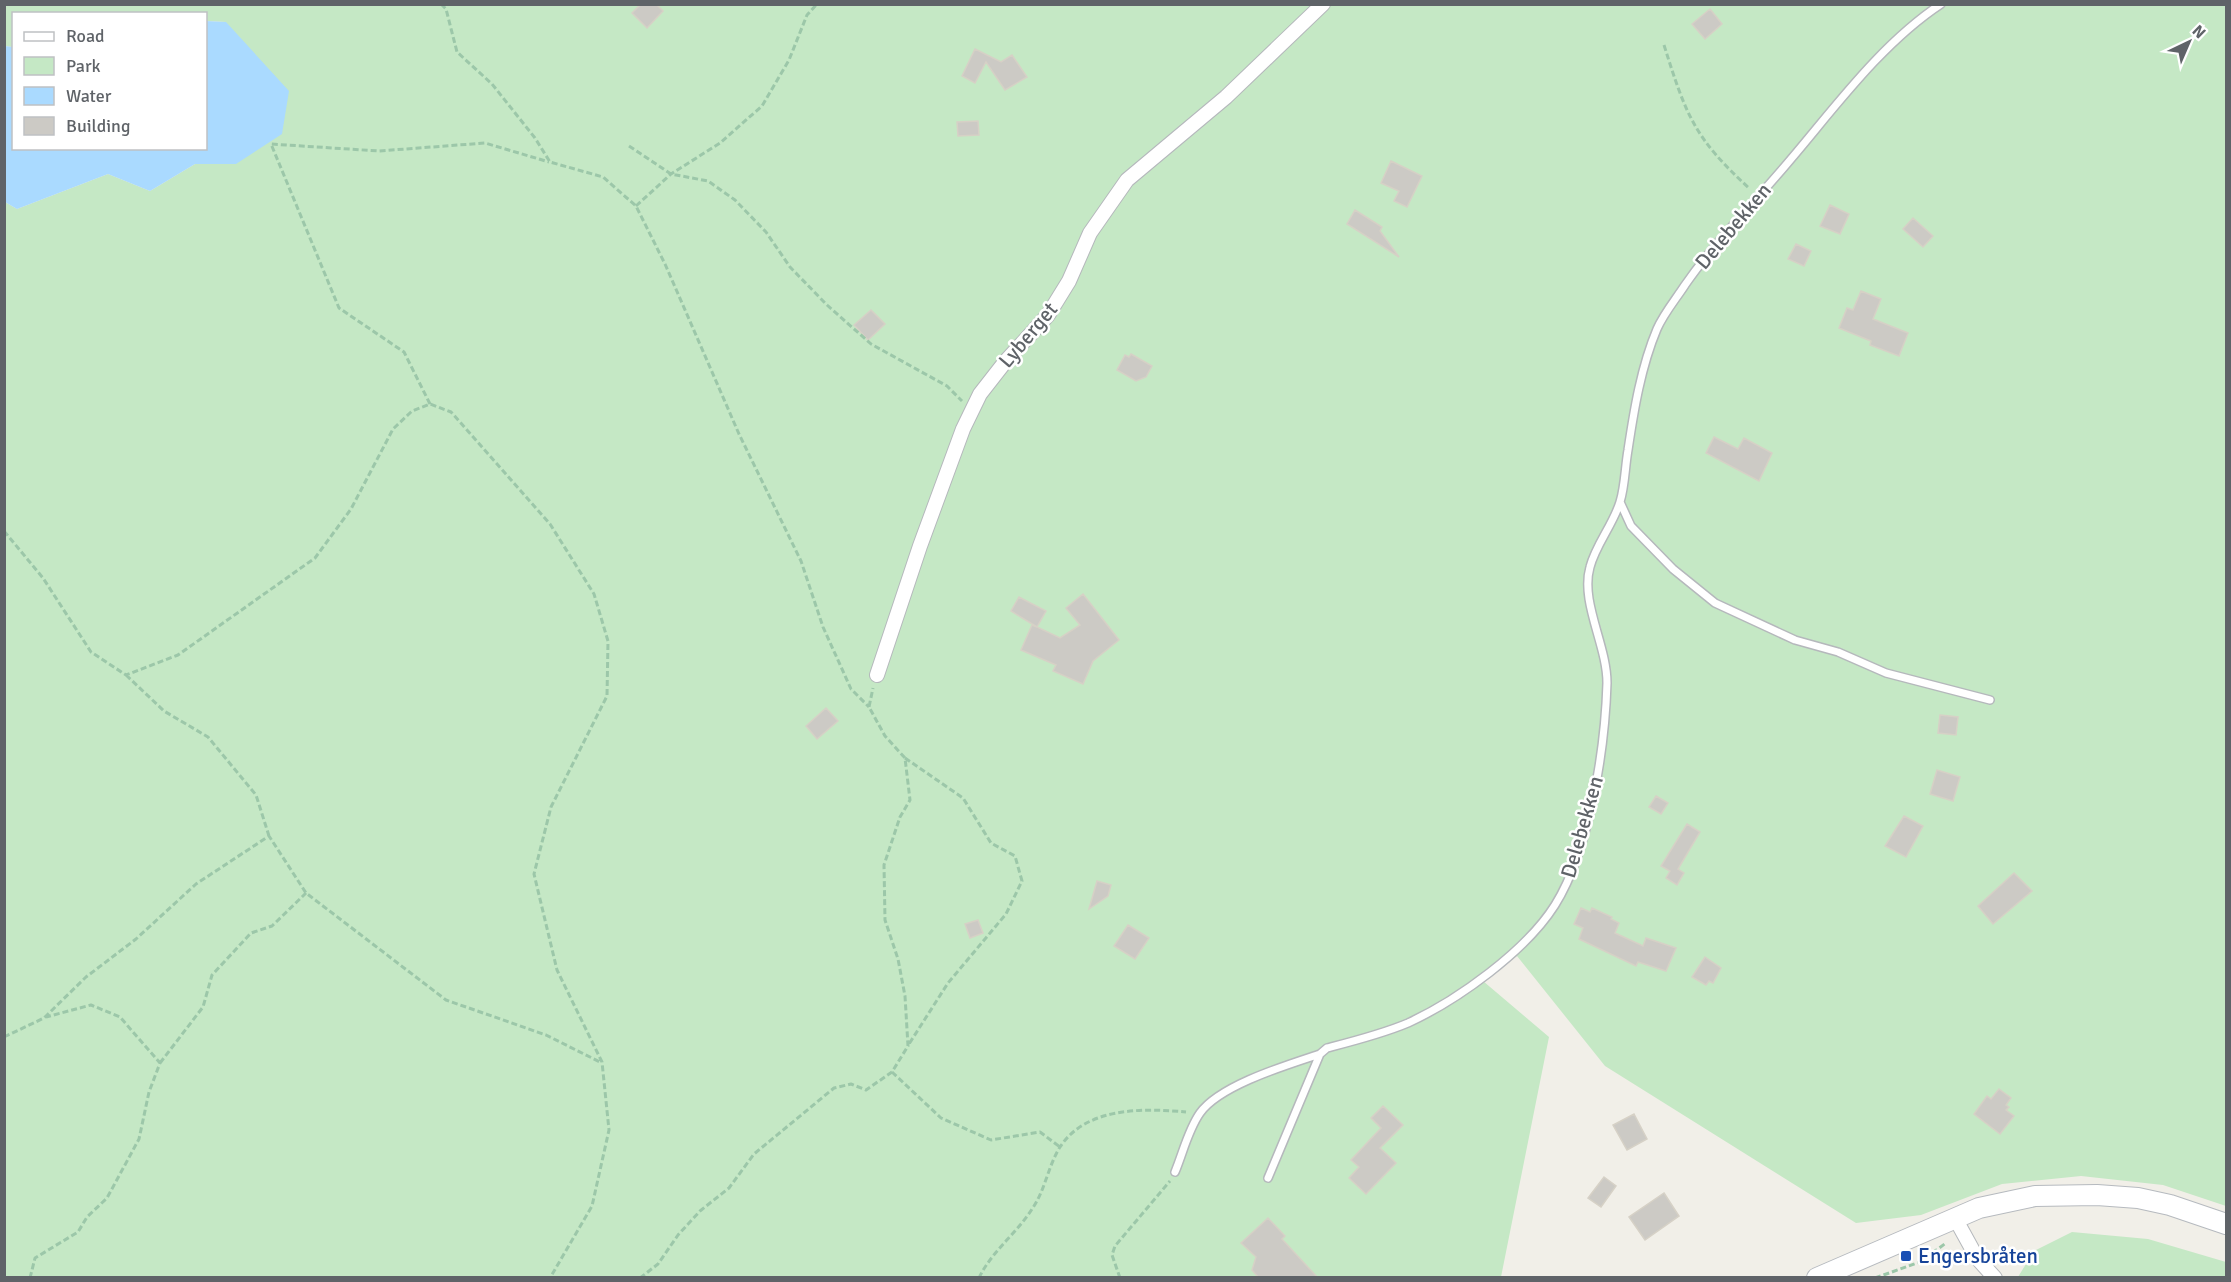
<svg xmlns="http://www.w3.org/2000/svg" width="2231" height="1282" viewBox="0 0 2231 1282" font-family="Signika,sans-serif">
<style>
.green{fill:#c5e8c5}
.water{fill:#aadaff}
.building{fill:#cccac5;stroke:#d6d1c6;stroke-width:1.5}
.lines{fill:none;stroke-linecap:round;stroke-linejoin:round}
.service-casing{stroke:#b5b8bc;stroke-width:10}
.minor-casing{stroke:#b5b8bc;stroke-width:16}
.secondary-casing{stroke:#b6babf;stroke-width:22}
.path{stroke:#9cc7a9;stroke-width:3;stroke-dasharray:6 3;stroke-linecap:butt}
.service{stroke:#fff;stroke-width:7}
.minor{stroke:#fff;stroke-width:14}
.secondary{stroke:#fff;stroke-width:20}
.transit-dot{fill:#1a4fb4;stroke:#fff;stroke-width:2}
.labels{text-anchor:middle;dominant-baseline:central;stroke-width:5;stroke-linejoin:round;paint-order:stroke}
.street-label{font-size:21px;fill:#5f6368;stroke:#fff}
.transit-label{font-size:21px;fill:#164399;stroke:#fff;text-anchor:start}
</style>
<rect width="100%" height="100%" fill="#f1efe8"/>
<path class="green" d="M4 5H2226V1206L2163 1185 2081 1176 2002 1184 1921 1215 1856 1223 1605 1066 1517 956 1483 981 1549 1037 1501 1277H5V202L17 209 108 174 150 191 195 164H236L226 22 206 21V14H14L12 47 5 46Z
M2072 1232 2148 1239 2226 1262V1277H2018L2034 1251Z"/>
<path class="water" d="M206 21 226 22 289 91 282 134 236 164H195L150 191 108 174 17 209 5 202V46L13 47 14 148H206Z"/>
<path class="building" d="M641 4H656L663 11 647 28 632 13Z
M1710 9 1722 24 1705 39 1692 24Z
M975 49 1001 62 1012 55 1027 77 1005 90 986 62 975 83 962 76Z
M978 121 979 135 958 136 957 122Z
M1391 161 1422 176 1407 207 1394 201 1399 191 1381 183Z
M1830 205 1849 214 1840 234 1820 226Z
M1355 210 1382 227 1380 231 1399 257 1347 224Z
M1913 218 1933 236 1923 247 1903 229Z
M1796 244 1811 251 1804 266 1788 259Z
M1861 291 1881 299 1873 319 1908 333 1899 356 1870 345 1871 341 1839 328 1847 308 1853 310Z
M871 310 885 324 868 340 854 325Z
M1131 354 1152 366 1146 377 1136 381 1117 370 1125 355 1129 357Z
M1714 437 1738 449 1744 438 1772 453 1759 481 1706 453Z
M1083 594 1119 640 1093 661 1083 684 1053 671 1056 665 1021 650 1032 625 1037 627 1011 611 1019 597 1046 611 1037 627 1060 638 1080 625 1066 608Z
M826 708 838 721 817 739 806 726Z
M1940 715 1958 717 1956 735 1938 733Z
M1937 770 1960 777 1953 801 1930 794Z
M1656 796 1668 803 1661 814 1649 807Z
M1904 816 1923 826 1906 857 1885 846Z
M1687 824 1700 832 1678 869 1684 873 1677 885 1666 878 1670 871 1661 866Z
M2014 873 2032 891 1993 924 1978 906Z
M1097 881 1111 885 1108 896 1089 909Z
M1581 908 1590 912 1592 908 1612 917 1611 919 1619 923 1615 933 1643 946 1646 938 1676 948 1666 971 1638 962 1636 966 1579 939 1583 928 1574 924Z
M978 920 983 933 970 938 965 924Z
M1128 925 1149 938 1135 959 1114 946Z
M1705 957 1721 968 1713 983 1709 981 1706 985 1692 977Z
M1999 1089 2011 1098 2006 1105 2009 1107 2006 1110 2014 1116 2000 1134 1974 1114 1987 1096 1991 1099Z
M1383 1106 1403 1125 1380 1148 1396 1163 1366 1194 1349 1178 1359 1167 1351 1160 1381 1128 1371 1118Z
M1634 1114 1647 1139 1627 1150 1613 1125Z
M1604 1177 1616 1186 1601 1207 1588 1198Z
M1664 1193 1679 1216 1645 1240 1629 1217Z
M1268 1218 1285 1236 1282 1239 1318 1278H1259L1252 1270 1256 1257 1241 1243Z"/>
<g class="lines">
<defs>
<path id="service" d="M1620 502 1631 526 1673 569 1715 603 1795 640 1838 652 1886 673 1990 700
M1175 1172C1183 1153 1188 1130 1200 1113 1220 1085 1287 1065 1320 1054
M1268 1178 1320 1054 1327 1048C1354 1041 1382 1034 1408 1023 1458 1000 1526 951 1555 905 1590 849 1605 748 1607 683 1607 645 1580 602 1590 567 1596 544 1613 525 1620 502 1625 486 1625 467 1628 450 1634 410 1641 367 1657 329 1664 313 1676 299 1685 285 1717 239 1756 201 1791 159 1836 106 1882 43 1941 4"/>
<path id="minor" d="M877 675 920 546 963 429 980 394 1005 362 1048 315 1069 281 1090 233 1127 180 1226 97 1323 4
M1955 1218 1977 1258 1995 1278"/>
<path id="secondary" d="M1817 1278 1979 1208 2035 1196 2097 1195 2138 1198 2170 1205 2226 1224"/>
</defs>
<use href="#service" class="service-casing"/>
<use href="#minor" class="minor-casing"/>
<use href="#secondary" class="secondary-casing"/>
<path class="path" d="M441 4 446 9 457 52 492 84 535 138 550 162 603 177 636 206 665 264 739 434 801 561 823 627 851 689 869 707
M1664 45C1686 115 1694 138 1750 189
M629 146 671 174 708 181 735 200 766 232 790 267 827 305 871 344 947 386 962 401
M636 206 671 174 720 143 762 106 789 60 807 15 817 4
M430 404 404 352 339 308 271 144 379 151 485 143 549 162
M4 531 43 578 91 652 126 675 178 655 315 558 351 509 393 429 412 411 430 404 451 412 550 524 594 594 608 641 607 696 551 807 534 874 557 970 602 1062 609 1130 592 1206 550 1278
M126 675 164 711 208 737 256 795 269 836
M905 758 963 798 991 843 1015 856 1022 881 1006 914 948 983 909 1044
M4 1037 44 1018 86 977 136 939 196 884 269 836 306 893 446 1000 546 1035 600 1062
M160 1063 203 1007 212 975 251 933 272 926 306 893
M892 1072 941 1118 991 1140 1040 1132 1060 1147
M30 1278 35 1258 78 1232 87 1217 107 1198 139 1139 149 1092 160 1063 120 1017 91 1005 46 1017
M640 1278 658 1264 678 1235 700 1211 729 1188 754 1154 834 1088 851 1084 866 1090 892 1072 908 1046 905 996 898 959 885 920 884 865 900 817 910 800 905 758 885 736 869 707 873 688
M979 1278C991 1252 1017 1233 1032 1209 1045 1191 1048 1166 1060 1147 1086 1107 1143 1108 1186 1112
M1120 1278 1112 1255 1115 1246 1170 1181
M1875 1278 1920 1262 1946 1243"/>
<use href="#service" class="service"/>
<use href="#minor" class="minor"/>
<use href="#secondary" class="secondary"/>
</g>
<rect class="transit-dot" x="1900" y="1250" width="12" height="12" rx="3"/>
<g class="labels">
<g class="street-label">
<text transform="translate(1733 226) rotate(-50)">Delebekken</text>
<text transform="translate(1028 335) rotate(-50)">Lyberget</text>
<text transform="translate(1582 827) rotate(-74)">Delebekken</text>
</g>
<g class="transit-label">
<text x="1918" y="1256">Engersbråten</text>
</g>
</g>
<rect width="2231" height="1282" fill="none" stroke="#5f6368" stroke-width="12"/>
<rect x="12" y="12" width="195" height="138" fill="#ffffff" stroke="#bfc1c3" stroke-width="1.5"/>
<rect x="24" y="32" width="30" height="9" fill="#ffffff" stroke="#bfc1c3" stroke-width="1.5"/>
<text x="66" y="42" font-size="18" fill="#5f6368">Road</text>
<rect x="24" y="57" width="30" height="18" fill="#c5e8c5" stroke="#bfc1c3" stroke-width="1.5"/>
<text x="66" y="72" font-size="18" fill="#5f6368">Park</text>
<rect x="24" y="87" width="30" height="18" fill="#aadaff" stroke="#bfc1c3" stroke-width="1.5"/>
<text x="66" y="102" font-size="18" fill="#5f6368">Water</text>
<rect x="24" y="117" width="30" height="18" fill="#cccac5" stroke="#bfc1c3" stroke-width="1.5"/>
<text x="66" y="132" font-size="18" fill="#5f6368">Building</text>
<g transform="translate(2189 42) rotate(44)" stroke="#ffffff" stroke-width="4.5" paint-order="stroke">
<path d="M0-4.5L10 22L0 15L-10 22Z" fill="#5f6368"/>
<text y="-9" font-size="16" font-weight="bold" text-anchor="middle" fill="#5f6368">N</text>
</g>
</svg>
